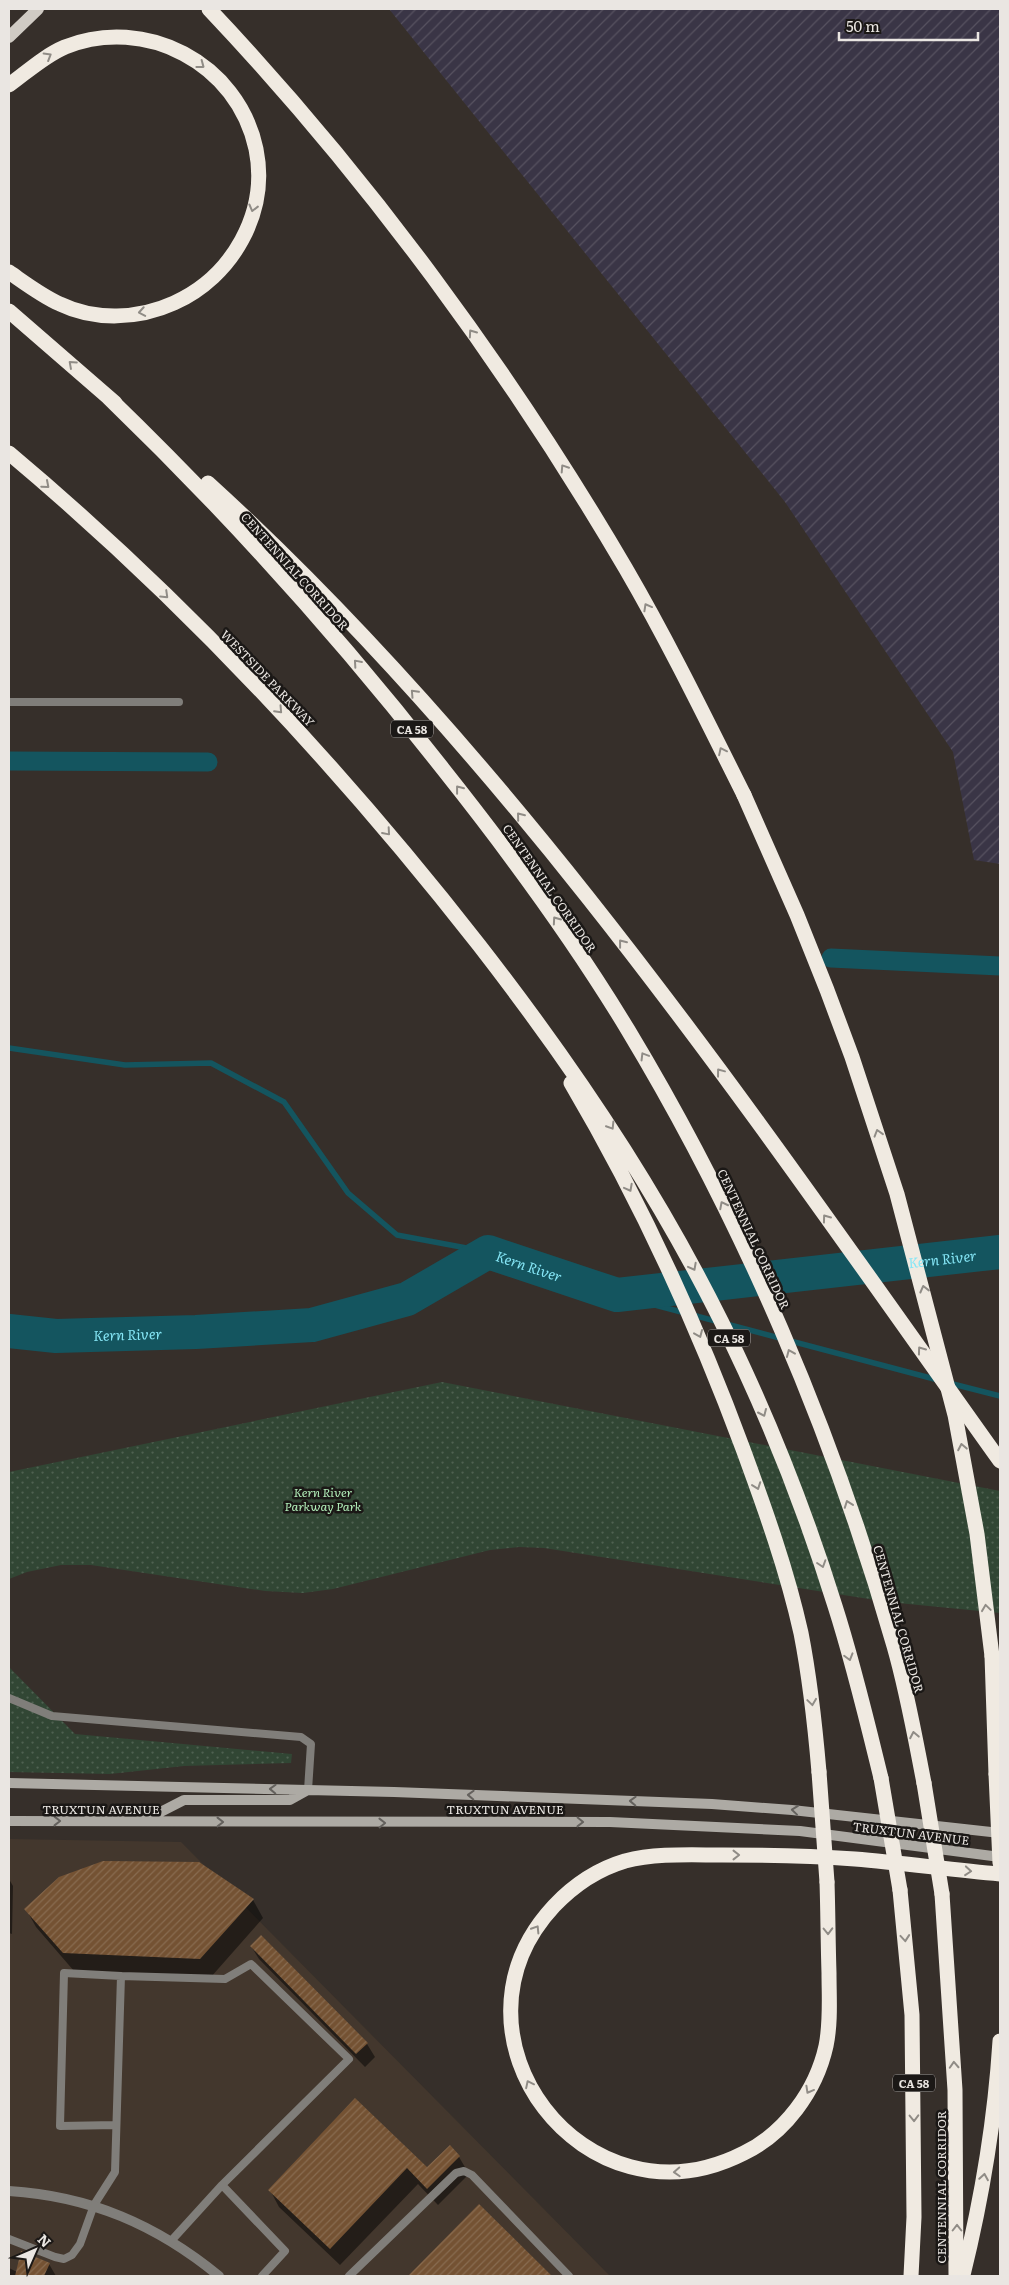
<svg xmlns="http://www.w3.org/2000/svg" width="1009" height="2285" viewBox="0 0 1009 2285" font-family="Literata,serif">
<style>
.built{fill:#43372d}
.industrial{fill:url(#industrial-furrows)}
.grass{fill:url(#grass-dots)}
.shadow{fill:#0007}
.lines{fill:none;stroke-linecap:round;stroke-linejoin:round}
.stream{stroke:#14555f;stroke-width:5.5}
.canal{stroke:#14555f;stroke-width:19}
.river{stroke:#14555f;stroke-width:34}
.building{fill:url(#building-hatch)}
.lane{stroke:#807e7a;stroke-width:8}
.street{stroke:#807e7a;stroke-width:10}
.secondary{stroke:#adaaa4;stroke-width:10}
.primary{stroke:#d0cbc4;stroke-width:12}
.highway{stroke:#f0eae1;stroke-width:15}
.highway-bridge{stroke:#f0eae1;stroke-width:15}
.oneway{stroke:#908c86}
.oneway2{stroke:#64615d}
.labels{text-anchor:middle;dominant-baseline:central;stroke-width:5;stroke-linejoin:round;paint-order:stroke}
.shield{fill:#1b1816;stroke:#aca8a5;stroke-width:1}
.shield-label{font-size:11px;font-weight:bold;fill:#eae6e2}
.street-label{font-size:12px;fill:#eae6e2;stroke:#1b1816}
.park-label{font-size:12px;font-style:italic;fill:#b2eeb9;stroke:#1b1816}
.water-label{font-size:14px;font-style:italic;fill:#85e6f6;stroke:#1b1816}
</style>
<defs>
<pattern id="industrial-furrows" width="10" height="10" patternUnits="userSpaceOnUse" patternTransform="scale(1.25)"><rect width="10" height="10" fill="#3a3546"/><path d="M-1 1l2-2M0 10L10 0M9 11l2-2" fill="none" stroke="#575260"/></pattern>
<pattern id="grass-dots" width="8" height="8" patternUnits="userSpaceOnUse" patternTransform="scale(1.25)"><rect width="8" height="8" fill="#314634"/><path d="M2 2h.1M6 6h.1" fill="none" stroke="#4f6151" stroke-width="1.8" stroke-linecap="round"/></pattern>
<pattern id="building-hatch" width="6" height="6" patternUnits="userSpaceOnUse" patternTransform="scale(1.25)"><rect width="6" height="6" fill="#745233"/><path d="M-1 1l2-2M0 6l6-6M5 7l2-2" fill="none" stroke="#886b50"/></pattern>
</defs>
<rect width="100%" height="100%" fill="#362f2a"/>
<path class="built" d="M9 1839 181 1842 610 2276H9Z"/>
<path class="industrial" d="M389 9H1000V864L974 860 953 752 785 502Z"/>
<path class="grass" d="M442 1382 1000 1491V1613L888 1602 544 1548 519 1547 490 1550 333 1589 303 1593 265 1591 91 1565H61L27 1572 9 1579V1472Z
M9 1667 75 1734 292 1754 291 1763 184 1766 110 1774 9 1772Z"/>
<path class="shadow" d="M9 1879 13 1886 12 1934 9 1933Z
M253 1900 263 1918 211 1977 74 1971 36 1927 26 1909Z
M251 1946 367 2044 375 2057 365 2067 259 1959Z
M355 2100 427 2169 450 2147 459 2157 469 2174 438 2205 418 2184 340 2265 279 2207 270 2190Z
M479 2205 551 2276H409Z
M49 2264 56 2276H9V2268L17 2272Z"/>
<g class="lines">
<path class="stream" d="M9 1048 125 1065 211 1063 284 1102 348 1193 397 1235 488 1252
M617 1295 938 1380
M949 1383 1000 1396"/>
<path class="canal" d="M9 761 208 762
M831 958 1000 966"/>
<path class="river" id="s1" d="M9 1331 56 1336 196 1332 312 1325 407 1299 488 1252 617 1295 1000 1252"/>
</g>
<path class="building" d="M103 1861 199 1862 254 1899 200 1959 63 1953 24 1909 59 1877Z
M261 1935 368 2043 356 2054 250 1946Z
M355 2098 427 2167 450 2145 460 2156 427 2189 407 2168 330 2249 268 2190Z
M479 2204 552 2276H408Z
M21 2251 50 2263 44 2276H15Z"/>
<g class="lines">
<path class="lane" d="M9 702H179
M9 1698 52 1716 301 1737 311 1744 308 1790
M121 1976 225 1979 251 1964 349 2059 222 2185
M9 2239 55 2257 64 2259 72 2255 80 2244 94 2205 115 2172 121 1976 64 1973 60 2126 116 2125
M171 2241 222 2185 285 2251 262 2276
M349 2276 456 2173 464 2171 472 2175 569 2276"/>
<path class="street" d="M9 2191C90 2196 157 2225 219 2276"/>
<path class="secondary" d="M9 1783 394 1792 712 1804 792 1810 1000 1833
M145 1820 184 1800H290L308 1790
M9 1821 610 1822 800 1831 1000 1857"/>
<path class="primary" d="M9 37 38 9"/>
<path class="highway" d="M209 9C367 176 510 371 626 569 669 643 706 719 744 795
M9 85C27 72 44 56 65 47 145 15 238 63 256 149 269 213 232 277 174 303 139 319 95 321 60 304 42 296 25 283 9 272
M9 311 115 403
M108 397C228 513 340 637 443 769 509 852 573 939 628 1030 743 1221 833 1432 894 1646 907 1691 915 1737 924 1783
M9 453C183 599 339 766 479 945 583 1079 674 1216 745 1371 780 1447 810 1526 835 1606 853 1662 867 1721 881 1778
M208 483C518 765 758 1122 1000 1461
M571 1083C640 1200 696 1322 743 1449 765 1509 787 1570 801 1633 810 1679 815 1725 819 1772
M992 1656 996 1774
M827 1882C828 1912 828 1943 829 1973 829 1997 831 2022 826 2046 816 2091 785 2133 744 2153 585 2234 434 2035 554 1906 573 1886 598 1869 625 1861 656 1853 690 1855 722 1855 766 1855 811 1856 855 1859 904 1863 952 1870 1000 1874
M900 1890 912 2015 914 2217 911 2276
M942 1894 955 2090 956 2276
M963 2275C982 2198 995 2120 1000 2041"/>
<path class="highway-bridge" d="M744 795 797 915 827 990 852 1057 897 1194 955 1415 977 1534 992 1656
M819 1772 827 1882
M996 1774 1000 1863
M881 1778 900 1890
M924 1783 942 1894"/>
</g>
<defs><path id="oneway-chevron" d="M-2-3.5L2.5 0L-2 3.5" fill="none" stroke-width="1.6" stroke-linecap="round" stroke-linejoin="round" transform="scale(1.25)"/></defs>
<g class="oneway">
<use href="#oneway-chevron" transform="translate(48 56) rotate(-31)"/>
<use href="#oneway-chevron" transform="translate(201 65) rotate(37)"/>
<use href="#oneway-chevron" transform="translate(253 208) rotate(104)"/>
<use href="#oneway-chevron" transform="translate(142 312) rotate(170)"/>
<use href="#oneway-chevron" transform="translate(472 333) rotate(-125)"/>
<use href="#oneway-chevron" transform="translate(72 364) rotate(-138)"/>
<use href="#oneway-chevron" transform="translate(564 468) rotate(-123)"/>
<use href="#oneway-chevron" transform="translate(46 485) rotate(41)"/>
<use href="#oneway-chevron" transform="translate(165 595) rotate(44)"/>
<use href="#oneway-chevron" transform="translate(647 607) rotate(-119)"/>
<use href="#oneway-chevron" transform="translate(357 663) rotate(-131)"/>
<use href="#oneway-chevron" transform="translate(414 693) rotate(-133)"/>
<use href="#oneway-chevron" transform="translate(279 710) rotate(47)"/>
<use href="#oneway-chevron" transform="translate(722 751) rotate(-116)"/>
<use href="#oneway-chevron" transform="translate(459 789) rotate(-128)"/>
<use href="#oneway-chevron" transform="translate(520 816) rotate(-129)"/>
<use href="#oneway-chevron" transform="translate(387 832) rotate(49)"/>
<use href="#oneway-chevron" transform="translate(556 920) rotate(-125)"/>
<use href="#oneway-chevron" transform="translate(622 943) rotate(-128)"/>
<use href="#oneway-chevron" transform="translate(644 1056) rotate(-121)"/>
<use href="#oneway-chevron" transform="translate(720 1072) rotate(-127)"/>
<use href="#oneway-chevron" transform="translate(611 1126) rotate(58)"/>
<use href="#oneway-chevron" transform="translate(878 1133) rotate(-107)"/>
<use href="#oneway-chevron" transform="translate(629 1188) rotate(62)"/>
<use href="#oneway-chevron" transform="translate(723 1205) rotate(-117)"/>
<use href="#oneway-chevron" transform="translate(826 1218) rotate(-126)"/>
<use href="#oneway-chevron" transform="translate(693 1267) rotate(62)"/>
<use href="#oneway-chevron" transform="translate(924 1289) rotate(-104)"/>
<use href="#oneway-chevron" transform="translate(699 1334) rotate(67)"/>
<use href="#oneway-chevron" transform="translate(921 1350) rotate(-126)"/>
<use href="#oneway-chevron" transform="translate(790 1353) rotate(-113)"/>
<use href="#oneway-chevron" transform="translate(763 1413) rotate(66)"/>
<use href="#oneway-chevron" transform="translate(962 1447) rotate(-101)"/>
<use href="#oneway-chevron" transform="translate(757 1486) rotate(70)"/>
<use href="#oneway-chevron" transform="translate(848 1504) rotate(-110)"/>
<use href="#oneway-chevron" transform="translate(822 1564) rotate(72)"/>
<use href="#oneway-chevron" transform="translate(986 1608) rotate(-98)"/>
<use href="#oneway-chevron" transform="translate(849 1657) rotate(74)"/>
<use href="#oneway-chevron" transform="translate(812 1702) rotate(82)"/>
<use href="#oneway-chevron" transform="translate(914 1735) rotate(-101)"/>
<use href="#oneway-chevron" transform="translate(736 1855)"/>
<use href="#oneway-chevron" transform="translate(968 1871) rotate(5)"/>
<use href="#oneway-chevron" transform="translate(536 1929) rotate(-58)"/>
<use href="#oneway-chevron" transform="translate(828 1931) rotate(89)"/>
<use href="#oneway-chevron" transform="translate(905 1938) rotate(85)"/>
<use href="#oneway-chevron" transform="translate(954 2065) rotate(-93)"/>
<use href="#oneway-chevron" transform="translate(529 2084) rotate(-116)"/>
<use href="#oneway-chevron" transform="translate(809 2090) rotate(119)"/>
<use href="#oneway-chevron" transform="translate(914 2118) rotate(89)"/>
<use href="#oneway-chevron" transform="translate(677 2172) rotate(177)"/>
<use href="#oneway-chevron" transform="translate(984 2177) rotate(-81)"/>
<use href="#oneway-chevron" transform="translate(957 2228) rotate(-90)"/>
</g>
<g class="oneway2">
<use href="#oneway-chevron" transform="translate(273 1789) rotate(-178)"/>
<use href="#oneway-chevron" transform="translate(471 1795) rotate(-178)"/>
<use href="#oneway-chevron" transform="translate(633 1801) rotate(-178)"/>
<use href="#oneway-chevron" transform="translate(795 1810) rotate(-174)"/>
<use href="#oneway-chevron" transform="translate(57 1821)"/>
<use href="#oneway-chevron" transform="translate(220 1822)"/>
<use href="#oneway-chevron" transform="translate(580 1822) rotate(1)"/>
<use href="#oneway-chevron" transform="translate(382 1823) rotate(-1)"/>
</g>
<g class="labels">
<g class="shield">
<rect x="391" y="720.5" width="42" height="17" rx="4"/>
<rect x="708" y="1329.5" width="42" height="17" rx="4"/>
<rect x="893" y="2074.5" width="42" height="17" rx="4"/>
</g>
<g class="shield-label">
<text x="412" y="729">CA 58</text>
<text x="729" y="1338">CA 58</text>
<text x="914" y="2083">CA 58</text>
</g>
<g class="street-label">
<text transform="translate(295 571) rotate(48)">CENTENNIAL CORRIDOR</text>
<text transform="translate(268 678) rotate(46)">WESTSIDE PARKWAY</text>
<text transform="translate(550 888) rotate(55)">CENTENNIAL CORRIDOR</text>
<text transform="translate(754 1239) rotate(65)">CENTENNIAL CORRIDOR</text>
<text transform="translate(899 1619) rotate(74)">CENTENNIAL CORRIDOR</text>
<text x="101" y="1809">TRUXTUN AVENUE</text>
<text x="505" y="1809">TRUXTUN AVENUE</text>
<text transform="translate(911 1833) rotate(7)">TRUXTUN AVENUE</text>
<text transform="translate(941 2187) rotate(-90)">CENTENNIAL CORRIDOR</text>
</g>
<g class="park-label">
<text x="323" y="1492">Kern River<tspan x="323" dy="14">Parkway Park</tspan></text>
</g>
<g class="water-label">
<text stroke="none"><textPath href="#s1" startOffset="959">Kern River</textPath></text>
<text stroke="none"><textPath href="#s1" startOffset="539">Kern River</textPath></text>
<text stroke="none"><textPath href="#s1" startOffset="119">Kern River</textPath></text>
</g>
</g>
<rect width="1009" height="2285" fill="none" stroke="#eae6e2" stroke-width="20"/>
<g transform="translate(35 2250) rotate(45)" stroke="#1b1816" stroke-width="4" paint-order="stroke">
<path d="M0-4L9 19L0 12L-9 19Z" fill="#eae6e2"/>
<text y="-8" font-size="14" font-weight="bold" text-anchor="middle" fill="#eae6e2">N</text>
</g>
<path d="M839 32v8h139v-8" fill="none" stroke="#eae6e2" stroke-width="2.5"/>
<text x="846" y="32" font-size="15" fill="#eae6e2" stroke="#1b1816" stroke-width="4" paint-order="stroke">50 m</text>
</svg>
